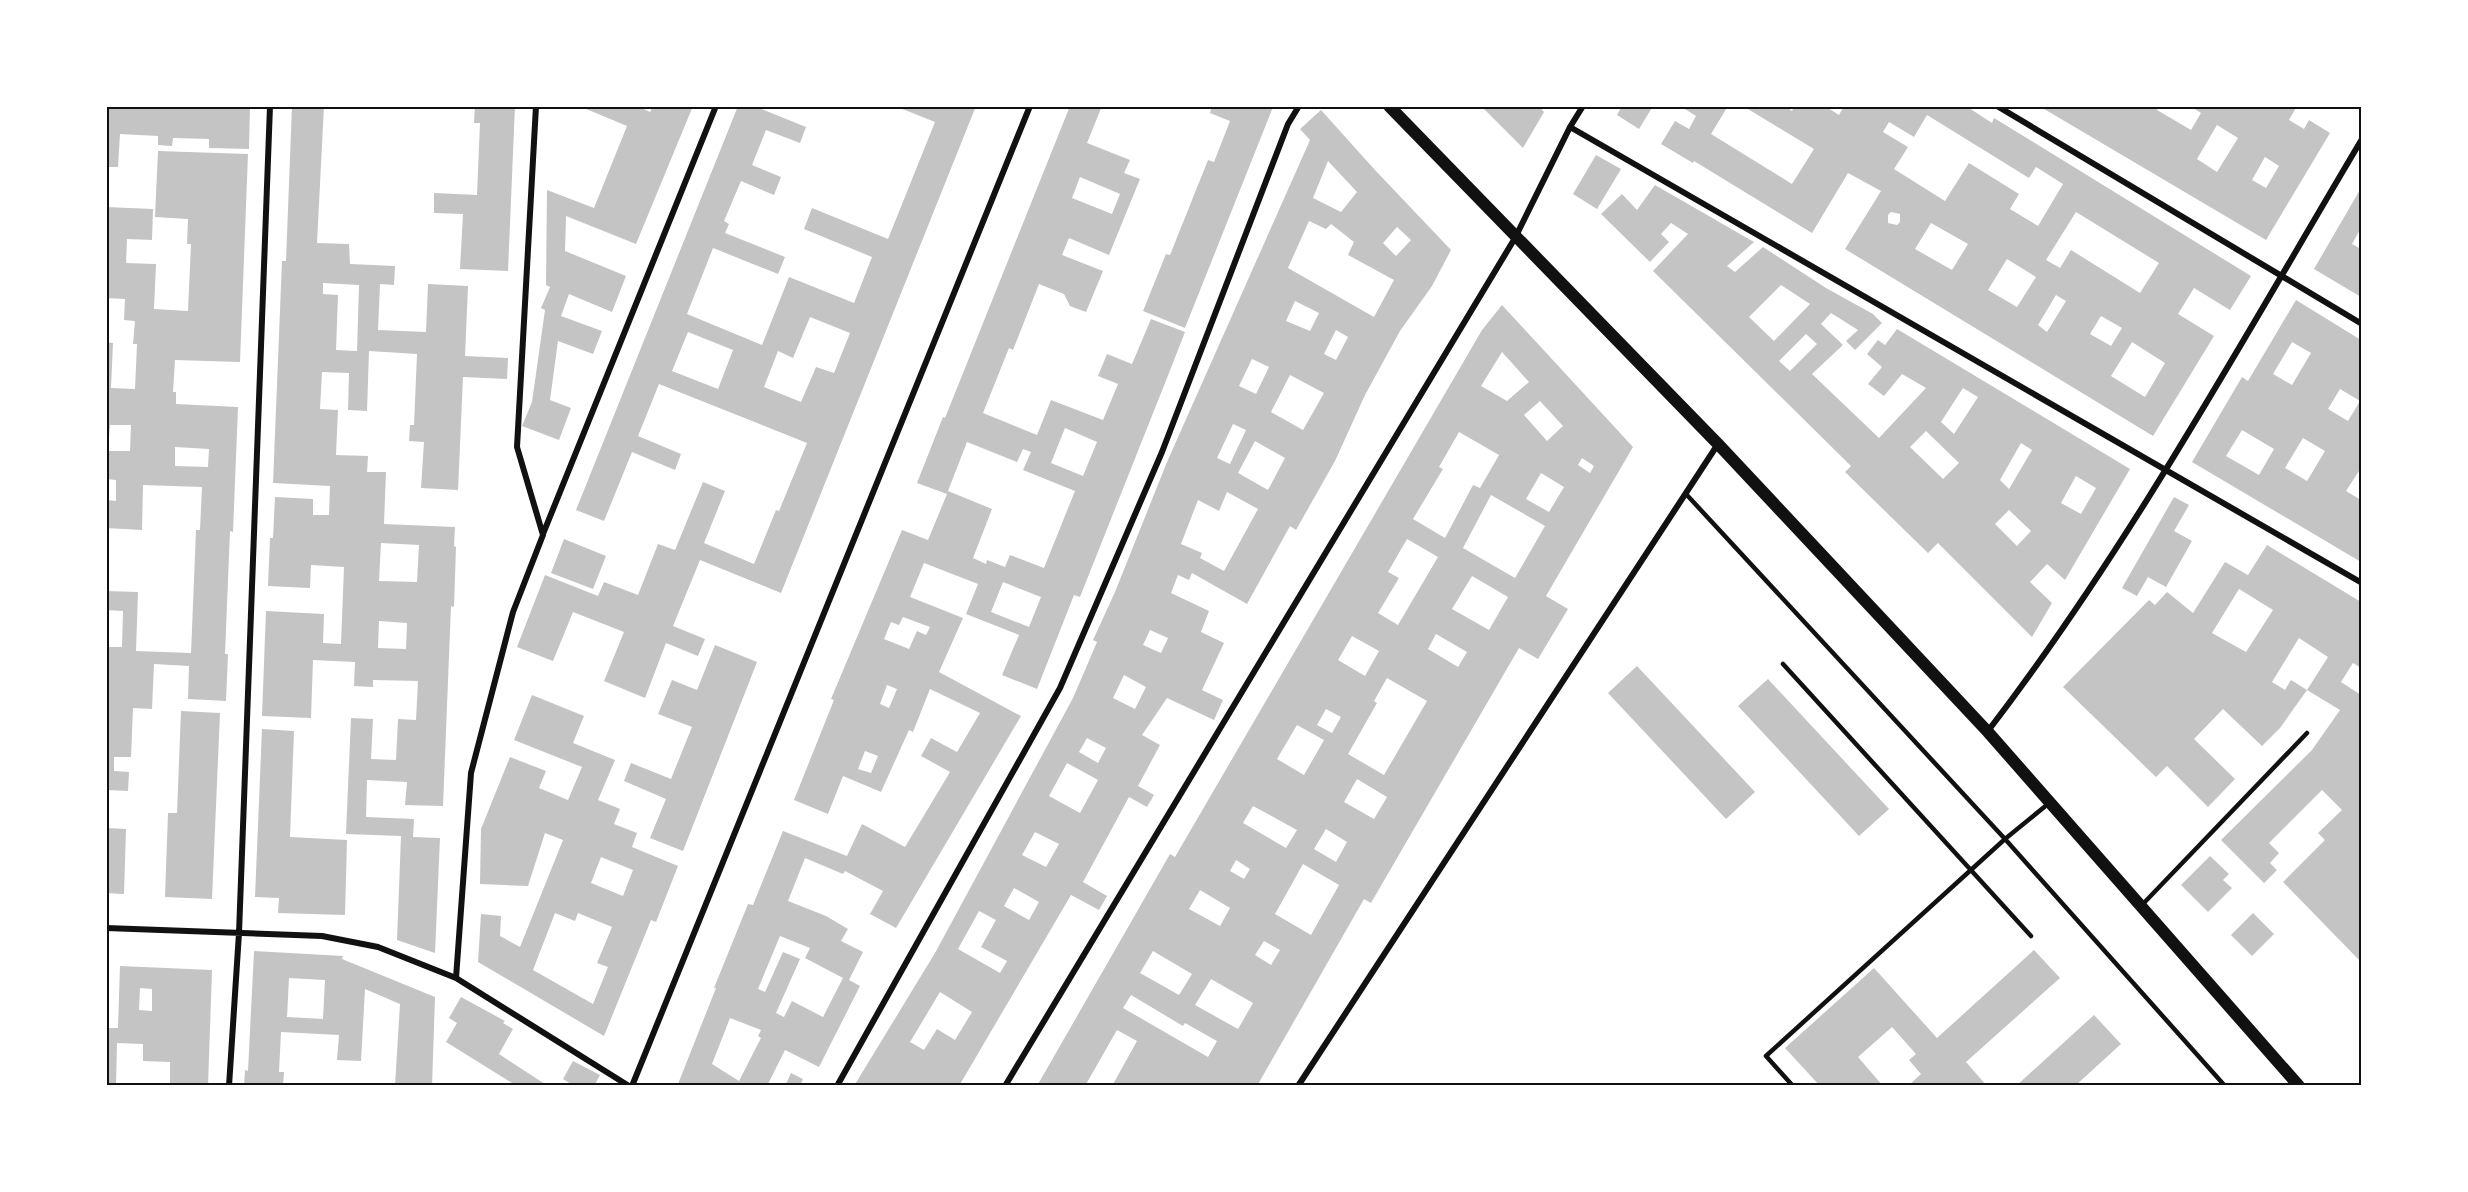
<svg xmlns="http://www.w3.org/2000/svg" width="2468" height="1192" viewBox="0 0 2468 1192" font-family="Roboto,sans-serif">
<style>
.building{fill:#c4c4c4;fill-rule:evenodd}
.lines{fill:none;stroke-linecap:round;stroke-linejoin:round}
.service{stroke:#111;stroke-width:4.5}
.minor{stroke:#111;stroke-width:6}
.secondary{stroke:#111;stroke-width:12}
.neatline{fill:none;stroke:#111;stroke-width:2}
</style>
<rect width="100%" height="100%" fill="#fff"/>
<path class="building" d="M106 106H250L249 149 209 148V139L173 138 172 146 158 145V136L120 134 118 167H106Z
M292 106H324L317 243 349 244 350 264 395 266 394 285 380 284 378 330 426 332 428 284 468 286 465 356 508 358 507 379 463 377 458 490 421 488 424 442 409 441 410 425H414L417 354 369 351 367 411 348 410 349 373 322 372 320 409 338 410 336 455 368 456 367 472H386L384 524 455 527 454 546 456 547 454 607 451 606 443 806 405 805 407 782 367 780 366 817 414 819 413 837 440 838 435 953 397 940 401 836 346 834 351 718 373 719 371 759 396 760 398 719 416 720 418 681 373 680V687L354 686 355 662 313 660 311 718 262 716 266 611 324 614 323 643 341 644 344 567 311 565 310 588 268 586 270 538H273L275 497 313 499V515H329L330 486 273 483 282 261H286ZM323 283 359 285 357 351 336 350 338 295 323 294ZM381 543 419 545 417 582 379 581ZM379 621 407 623 406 649 378 648Z
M475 106H515L508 271 460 269 463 214 434 213V193L477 195 480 123H474Z
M579 106H637L650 112 653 106H693L636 244 566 216 565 251 626 276 612 312 569 294 561 316 602 331 593 354 558 341 550 400 571 408 559 440 522 426 532 402 545 310 541 308 550 287 546 285 547 190 594 208 627 126Z
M738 106H754L806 127 800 143 766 130 752 165 781 177 774 195 741 181 724 221 729 224 725 233 785 257 778 274 713 248 687 314 762 345 789 277 854 303 872 257 804 229 812 208 888 239 935 122 895 106H976L781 593 700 560 673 626 705 639 698 656 666 643 645 698 604 681 624 632 573 612 553 661 517 647 545 575 598 596 604 582 638 595 658 544 675 550 703 482 725 491 704 543 754 564 776 510 779 511 807 443 659 384 638 436 681 454 675 470 632 452 604 521 576 510ZM810 317 850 333 834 373 816 367 801 402 764 387 778 351 793 358ZM688 332 733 350 718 389 672 371Z
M1070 106H1102L1087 143 1130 160 1124 173 1140 179 1109 255 1069 238 1062 255 1103 271 1086 312 1070 306 1064 294 1039 284 1013 350 1009 348 983 413 1037 435 1051 400 1103 420 1118 384 1098 376 1107 354 1132 364 1151 319 1185 332 1167 378 1080 597 1074 595 1037 689 1002 675 1019 635 966 614 978 584 924 563 910 597 963 618 939 672 1021 716 896 928 870 914 883 891 845 871 843 874 805 858 788 901 826 916 848 929 841 941 863 952 849 980 860 986 819 1067 785 1050 767 1086H682L678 1084 716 988H714L748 904 753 905 783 831 847 856 862 824 905 847 950 772 921 756 931 738 957 752 980 713 930 689 913 732 909 730 881 792 843 776 828 814 794 800 834 700 831 699 902 530 928 540 947 494 917 483 943 417 945 418ZM1080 177 1120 194 1112 214 1072 198ZM1065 428 1097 442 1083 476 1051 463ZM967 442 1017 462 1023 449 1031 452 1023 470 1075 491 1044 568 1010 555 1005 567 987 560 986 564 973 558 992 509 948 491ZM1003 582 1041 597 1029 627 991 612ZM903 617 930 627 926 635 917 631 909 649 884 639 891 622 899 625ZM887 685 897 689 889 708 880 704ZM865 751 878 756 871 773 858 769ZM780 936 810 948 805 958 843 978 823 1017 792 1001 784 1017 776 1013 800 959 783 952 765 992 758 989ZM730 1018 761 1030 758 1036 761 1038 739 1081 712 1064Z
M1212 106 1273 107 1185 328 1143 311 1166 254 1170 255 1208 160 1214 162 1230 121 1210 113Z
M1481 106H1539L1544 112 1523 148Z
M1622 106H1653L1639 129 1617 115Z
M1680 106H1728L1711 134 1792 184 1814 149 1743 106H1785L1792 111 1795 106H1825L1839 115 1844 106H1966L1992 123 1994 118 2251 276 2230 310 2194 288 2178 314 2214 336 2153 436 1845 249 1881 191 1848 173 1812 233 1694 161 1693 163 1661 144 1675 121 1689 129 1696 116ZM1927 115 2029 178 2036 167 2063 184 2038 226 2010 209 2019 194 1969 163 1945 201 1894 169 1908 147 1883 132 1889 122 1914 137ZM1891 212 1900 214V222L1897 225 1888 223V215ZM2076 212 2159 263 2140 293 2071 250 2060 268 2046 260ZM1931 223 1968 244 1952 270 1915 249ZM2007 259 2036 277 2017 307 1988 290ZM2056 295 2066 301 2047 332 2038 325ZM2101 316 2122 328 2111 346 2090 334ZM2132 342 2165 363 2145 397 2111 376Z
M2039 106H2159L2157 110 2191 130 2201 113 2190 106H2266L2269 109 2270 106H2297L2289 120 2304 129 2309 120 2330 133 2266 240ZM2217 125 2238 138 2217 172 2197 159ZM2265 157 2279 166 2266 188 2252 180Z
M1321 110 1375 170 1451 250 1432 286 1400 331 1365 395 1335 461 1296 530 1290 526 1247 604 1192 573 1189 580 1178 575 1171 593 1209 611 1201 632 1224 643 1202 690 1223 700 1214 720 1167 698 1142 735 1160 745 1138 786 1154 795 1147 807 1129 797 1083 882 1107 896 1099 910 1071 895 959 1086H854L935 953 1073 698 1097 642 1093 640 1115 592 1167 462 1310 140 1300 129ZM1328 161 1357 192 1341 212 1313 198ZM1309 221 1326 229 1331 224 1354 242 1348 255 1394 280 1374 317 1288 268ZM1397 227 1411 240 1396 256 1383 243ZM1295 301 1319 313 1310 331 1286 321ZM1336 330 1348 337 1336 360 1324 354ZM1252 359 1269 367 1256 394 1239 386ZM1290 375 1324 393 1303 430 1271 412ZM1233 424 1246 430 1230 464 1217 458ZM1255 441 1285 458 1268 490 1238 473ZM1227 492 1258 509 1224 571 1200 558 1202 553 1181 544 1198 500 1219 511ZM1150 630 1168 638 1161 653 1143 645ZM1124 675 1146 687 1135 709 1113 698ZM1087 738 1106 748 1098 763 1079 752ZM1067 763 1098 780 1080 813 1049 796ZM1035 832 1059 844 1046 867 1022 855ZM1014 888 1039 902 1029 920 1004 906ZM979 911 996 920 981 947 1007 961 1000 973 958 949ZM940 992 972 1012 955 1040 937 1029 924 1050 910 1042Z
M158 151 248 154 240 362 175 360 173 392H176V404L238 407 233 532 230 531 225 654H228L226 701 188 699 189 666 154 664 152 709 133 708 131 757H114V771L129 772 128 791 106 790V647H122L123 611 106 610V591L138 592 136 651 191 653 196 530H200L202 487 143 485 142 530 106 528V500L116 501V480L106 479V451H130L131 425H110L108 449H106V342L113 343 111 388 135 389 137 344H133L135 321 124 320 125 299 106 298V207L153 209 152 240 127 239 126 263 156 264 154 309 188 311 191 244H187L188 219 155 217ZM175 447 209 449 208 467 175 466Z
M1596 155 1621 169 1597 209 1573 194Z
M1655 185 1754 242 1727 266 1735 272 1763 247 1826 288 1873 314 1882 323 1855 350 1846 341 1858 330 1831 313 1821 324 1843 345 1812 374 1879 438 1926 388 1902 374 1884 396 1868 384 1882 367 1867 354 1878 340 1885 345 1897 329 2130 469 2065 580 2047 564 2030 582 2052 603 2032 637 1938 543 1928 553 1845 472 1851 466 1653 271 1688 234 1671 223 1661 234 1669 242 1650 262 1601 214 1622 194 1637 210ZM1781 285 1810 304 1774 341 1749 317ZM1806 334 1817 344 1790 371 1779 361ZM1963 388 1978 397 1954 434 1941 422ZM1926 431 1959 463 1943 479 1910 447ZM2021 443 2032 450 2009 489 2000 480ZM2076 476 2096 488 2081 514 2061 503ZM2009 510 2031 531 2017 546 1995 524Z
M2361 188V228L2352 244 2361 249V297L2314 269Z
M2296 300 2361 340V468L2346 491 2361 500V562L2192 462 2242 377 2248 381ZM2292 342 2311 353 2292 385 2273 374ZM2340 389 2360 401 2348 421 2328 409ZM2242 430 2274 449 2259 475 2226 456ZM2303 438 2325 451 2307 481 2285 468Z
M1502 305 1633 447 1546 596 1568 609 1538 659 1519 648 1371 903 1364 899 1257 1086H1188L1183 1083 1181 1086H1112L1137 1041 1117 1030 1085 1086H1037L1170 854 1175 857 1482 330ZM1502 352 1529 382 1507 401 1481 386ZM1540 401 1563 426 1547 441 1524 415ZM1459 432 1499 455 1480 488 1473 485 1445 538 1413 519 1443 469 1439 467ZM1582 458 1594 466 1590 473 1578 465ZM1541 473 1564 487 1549 512 1526 499ZM1491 495 1545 526 1515 578 1463 548ZM1407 539 1438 557 1398 625 1378 613 1399 578 1388 572ZM1472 576 1508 597 1489 630 1452 609ZM1436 634 1467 652 1458 667 1428 649ZM1352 636 1379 651 1365 676 1338 660ZM1387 678 1427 701 1384 775 1348 754 1377 703 1374 701ZM1326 709 1341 717 1332 733 1317 725ZM1297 725 1324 740 1304 775 1277 759ZM1357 779 1387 797 1374 819 1344 802ZM1253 806 1297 830 1286 848 1243 823ZM1326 829 1347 842 1336 862 1314 849ZM1236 860 1250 869 1244 879 1230 871ZM1303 864 1339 885 1311 935 1275 914ZM1200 890 1230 908 1220 926 1189 909ZM1264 941 1280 950 1271 965 1255 955ZM1153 951 1192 974 1179 995 1140 973ZM1211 979 1253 1003 1238 1029 1195 1005ZM1131 995 1183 1026 1185 1023 1217 1041 1208 1057 1123 1008Z
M2174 497 2189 505 2174 531 2192 541 2166 587 2148 577 2137 596 2122 588Z
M564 539 606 556 593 589 551 573Z
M2267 545 2361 602V668L2353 663 2341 682 2361 695V962L2283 882 2325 840 2318 833 2342 810 2322 790 2269 843 2279 853 2270 863 2277 870 2264 883 2221 840 2312 750 2340 710 2307 690 2328 657 2299 638 2272 682 2285 690 2291 680 2307 690 2280 728 2262 746 2223 709 2194 739 2235 779 2208 807 2167 766 2156 777 2063 687 2149 600 2155 605 2167 592 2193 613 2225 562 2248 575ZM2239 589 2273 610 2246 652 2212 633Z
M715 645 757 662 683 851 650 838 666 799 624 781 631 763 671 779 692 727 658 714 672 680 697 690Z
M1637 666 1755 792 1726 819 1608 693Z
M1768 679 1889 809 1859 836 1738 706Z
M532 695 584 716 573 743 615 760 598 800 620 809 614 824 637 833 632 847 678 866 656 922 651 920 604 1036 478 962 481 914 501 916 500 936 520 947 563 840 545 833 528 886 480 884 481 829 510 757 546 771 539 788 568 800 582 767 514 740ZM601 857 633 870 623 896 591 883ZM555 913 575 921 578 913 612 927 597 963 608 967 593 1004 533 970Z
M181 711 220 713 212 899 165 897 168 813H177Z
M262 729 294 731 290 837 347 840 345 915 278 913 279 898 255 897Z
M106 828 126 829 124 894 106 893Z
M2210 856 2229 874 2223 880 2232 888 2208 912 2181 885Z
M2253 913 2274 934 2252 956 2231 935Z
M2034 950 2060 978 1966 1062 1987 1086H1908L1921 1074 1909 1060 1916 1054 1892 1027 1858 1057 1883 1086H1820L1785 1048 1874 968 1937 1038Z
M254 951 343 956 342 959 435 997 432 1086H395L400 1004 365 989 361 1061 337 1060 339 1035 281 1032 279 1072H284L283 1086H244L245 1070 248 1071ZM289 978 325 980 323 1019 287 1017Z
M120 966 212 970 208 1086H170V1062L143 1061V1044L117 1043 116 1086H106V1028H118ZM140 988 152 989V1011L139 1010Z
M461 997 505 1021 503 1023 513 1029 499 1054 548 1086H517L446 1042 457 1023 449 1018Z
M2094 1015 2121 1044 2075 1086H2016Z
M573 1061 600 1075 594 1086H574L563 1079Z
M791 1073 803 1079 800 1086H785Z"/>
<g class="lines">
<path class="service" d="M1686 494 2005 839 2225 1086
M1783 664 2031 936
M2141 906 2307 733
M1793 1086 1766 1056 2005 839 2048 804"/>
<path class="minor" d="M1997 106 2362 324
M1570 127 2362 583
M543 534 716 106
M1988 731C2130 546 2243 339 2362 139
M106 928 322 936 378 947 456 978 629 1086
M456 978 471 773 513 612 543 535 517 447 536 106
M229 1086 239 933 270 106
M632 1086 1030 106
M837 1086 1060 688 1162 452 1288 124 1299 106
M1005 1086 1515 238 1570 127 1583 106
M1298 1086 1718 444"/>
<path class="secondary" d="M1389 106 1718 444 1988 732 2299 1086"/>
</g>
<rect width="2468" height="1192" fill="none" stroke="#ffffff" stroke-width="216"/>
<rect x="108" y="108" width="2252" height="976" class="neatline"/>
</svg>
